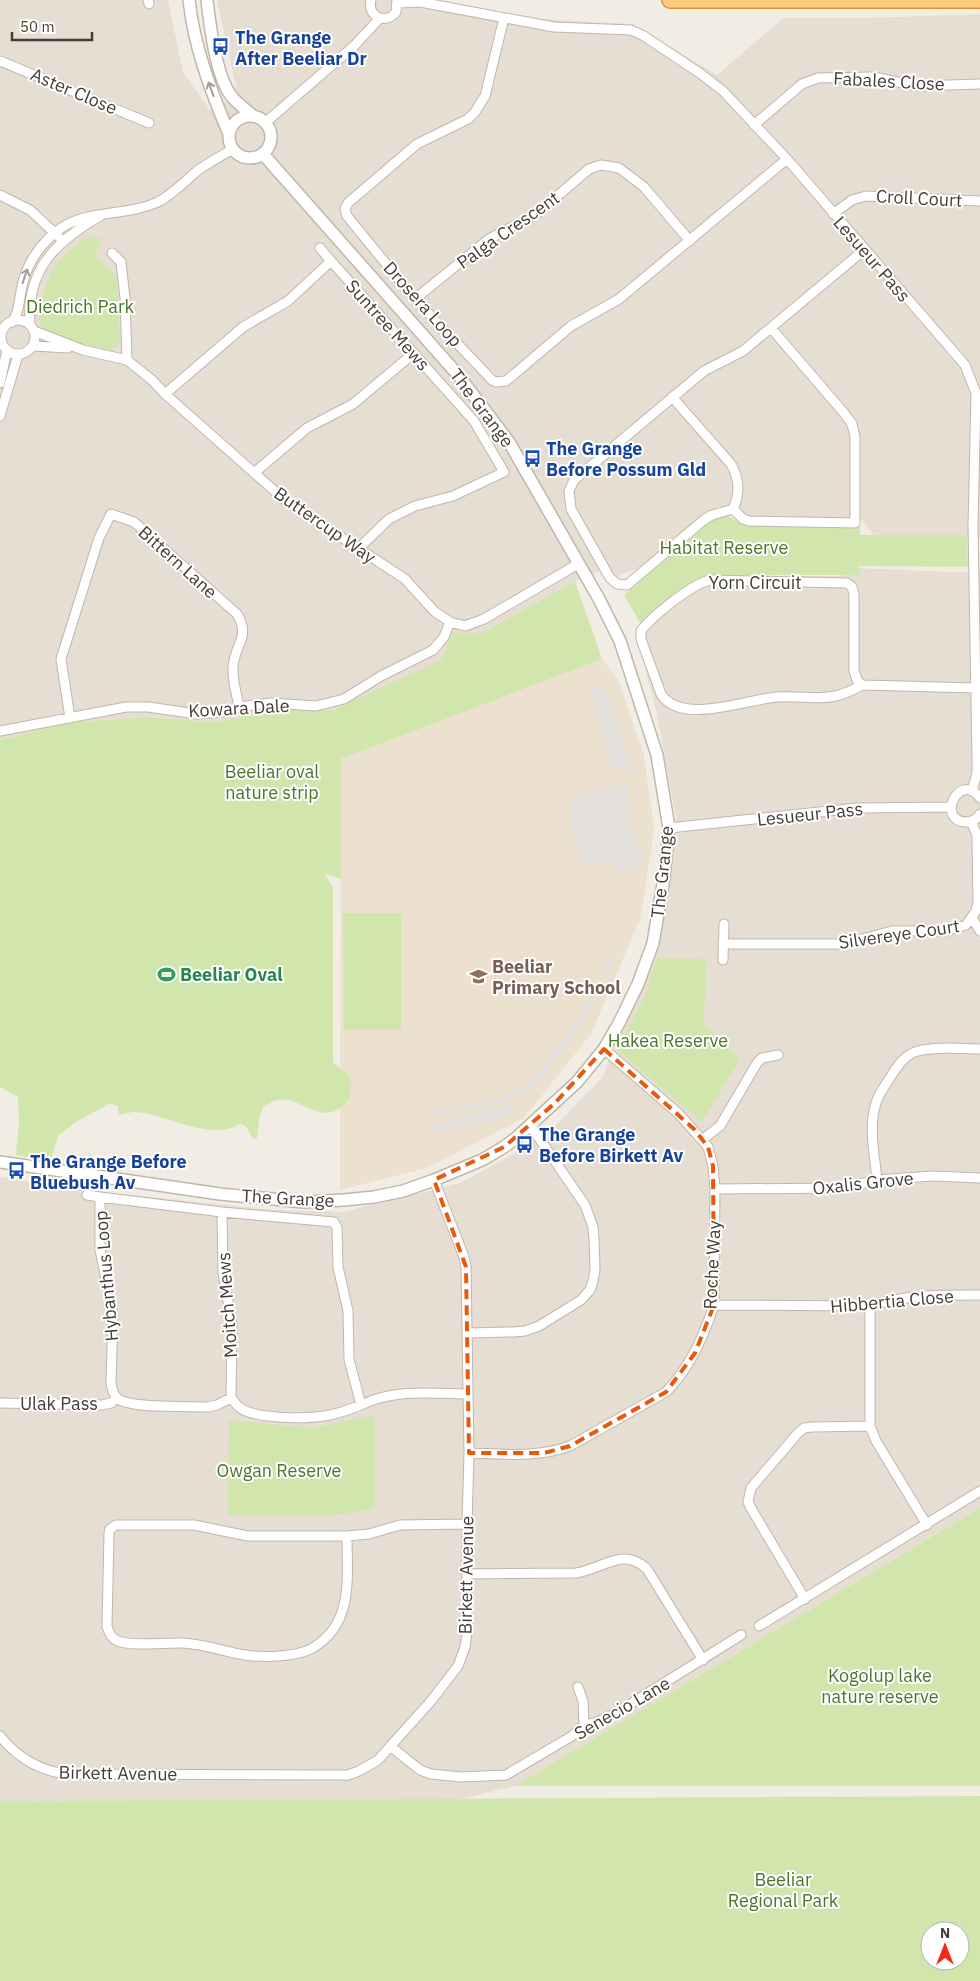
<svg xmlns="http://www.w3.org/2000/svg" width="980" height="1981" viewBox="0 0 980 1981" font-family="'IBM Plex Sans',sans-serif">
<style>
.residential{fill:#e6ded2}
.education{fill:#ebe1ce}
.green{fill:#d1e6ad;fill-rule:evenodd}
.parking{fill:#e3e0dd}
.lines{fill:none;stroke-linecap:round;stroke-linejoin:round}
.minor-casing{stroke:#c0b7aa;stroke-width:11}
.tertiary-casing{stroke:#c0b7aa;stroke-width:14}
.trunk-casing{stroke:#db9235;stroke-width:18}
.minor{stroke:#fff;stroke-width:9}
.tertiary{stroke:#fff;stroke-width:11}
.trunk{stroke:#fccb7c;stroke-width:15}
.oneway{stroke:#a29e9a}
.marked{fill:none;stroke:#e8590c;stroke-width:4;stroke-dasharray:10 6;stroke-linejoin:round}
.labels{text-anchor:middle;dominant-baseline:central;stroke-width:4;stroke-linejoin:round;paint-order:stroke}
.transit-label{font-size:18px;font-weight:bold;fill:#164399;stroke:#fff;text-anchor:start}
.street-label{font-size:18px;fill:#443d34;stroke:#fff}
.park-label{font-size:18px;fill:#4b7529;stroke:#fff}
.education-label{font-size:18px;font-weight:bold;fill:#785e54;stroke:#fff;text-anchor:start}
.leisure-label{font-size:18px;font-weight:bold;fill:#27864d;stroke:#fff;text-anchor:start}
</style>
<rect width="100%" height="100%" fill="#f2ede4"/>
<path class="residential" d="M0 0H168L183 72 210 110 238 96 217 0H435L538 19 633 24 717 75 783 18H870L980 14V539L876 538 862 520 751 518 743 513 719 506 644 566 616 577 600 571 575 581 482 633H453L442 660 333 710 284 709 214 722 147 717 73 722 0 740Z
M855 568 980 573V1508L515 1786 460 1799 0 1801V1177L83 1190 274 1210 343 1212 460 1183 521 1150 552 1129 603 1077 615 1040 636 1001 657 954 674 854 676 818 656 710 635 630 701 576H841Z"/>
<path class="education" d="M602 659 618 679 644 756 654 829 641 917 591 1034 523 1119 426 1168 340 1190 341 759Z"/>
<path class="green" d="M91 236 102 239C86 267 107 259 117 279L120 341C116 349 109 355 99 354 94 353 52 338 48 336 46 334 43 329 41 326 33 312 50 270 60 259 69 250 80 242 91 236Z
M728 516 746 526H860V535H967L968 567 859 566 860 575H726L700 579 683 588 641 624 624 595 716 517Z
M575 581 602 659 341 759V879L324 873 333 887V1062L350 1077C351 1091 352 1100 340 1108 318 1124 300 1095 277 1100 272 1101 267 1105 263 1107L259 1119 257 1138 253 1139 246 1126 240 1124C211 1142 166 1114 135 1112 130 1112 124 1114 119 1115L118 1107 110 1103 76 1122 59 1135 50 1161 16 1155 19 1123 18 1097 0 1087V740L73 722 147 717 214 722 284 709 333 710 441 660 453 633H482Z
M343 913H401V1030H344Z
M657 958 706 959 704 1023 740 1059 702 1122 617 1050 645 996Z
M375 1415V1509L327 1516 228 1515 229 1420 312 1428Z
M980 1508V1786H515Z
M980 1796V1981H0V1801ZM930 1931H960V1961H930Z"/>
<path class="parking" d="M587 682 610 695 632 773 613 768Z
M627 784 632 832 644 864 622 874 614 864 605 861 585 867 572 834V798Z
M617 949 598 995 577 1032 542 1078 529 1089 497 1104 430 1117 425 1113 496 1099 524 1086 547 1060 580 1015 599 983 611 952Z
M509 1105 521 1110 493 1121 438 1133 427 1125Z"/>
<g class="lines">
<defs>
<path id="minor" d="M148 0 149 4
M371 0C367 17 386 25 396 12L397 0
M398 3 420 2 554 27 631 30 644 36 701 74 723 91 787 159 965 365 976 393 973 526 977 758V773L972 791
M504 18 485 96 475 112 468 119 417 144 348 203 345 209 347 216 415 299 492 380 496 382 506 381 571 326 619 299 787 159
M0 61 149 123
M266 122 354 46 380 18
M754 125 802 84 818 78 873 77 918 86 980 84
M0 195 30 210 59 237
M833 214 852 200 866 196 979 201
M320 248 331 261
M112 253 121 262 125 298 127 360
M415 299 489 239 535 215 589 169 601 165 619 168 644 187 690 241
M1 337a17 17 0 1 1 34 0a17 17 0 1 1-34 0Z
M12 322C20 312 19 298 22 286 26 268 35 252 48 239 79 206 120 219 158 202 172 195 185 181 197 171 208 163 221 156 233 149
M30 324C26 270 56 241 100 216
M771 328 844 413 852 424 855 437V523L749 521 743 519 733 509 712 515 705 519 627 585 617 584 610 578 571 509 569 491 574 480 704 371 743 351 864 250
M34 331 83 350 127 360 152 380 165 394 286 501 405 579 434 611 450 622 465 626 484 619 578 564
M33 346 68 348
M0 383 7 350
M165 394 243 327 288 301 331 261 474 421 504 472 453 496 415 506 389 519 358 549
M672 397 731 464C739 478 740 494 733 509
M0 416 18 355
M254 473 307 428 353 404 414 353
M862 685C828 705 812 695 777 697 747 699 681 726 661 694L641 639V631C652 616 692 584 710 580L847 583 852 587 854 594V671L857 680 862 685 976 688
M70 718 61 659 99 538 111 514 134 522 237 614C251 638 235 642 233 667 232 680 237 695 239 707
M0 731 126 707H148L197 714 221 712 239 707 271 703 316 706 344 699 381 676 433 650 444 637 450 622
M980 798C960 770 934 821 967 822 973 822 977 819 980 814
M669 828 857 808 951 807
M972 918 980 931
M723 944H843L892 931H946L966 925 976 911 978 902 977 844V835L971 821
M723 960 724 924
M703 1139 720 1126 757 1063 762 1058 778 1055
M877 1180C875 1156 868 1127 876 1103 879 1093 887 1083 893 1073 899 1064 906 1054 918 1051 937 1046 961 1049 980 1049
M715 1189 843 1188 877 1180 933 1176 980 1178
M87 1195 100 1197
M222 1212 223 1273 232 1324 231 1398
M714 1305 870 1306C909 1294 940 1295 980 1295
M870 1306V1426L876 1441 927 1525
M467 1333 513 1332 525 1331 539 1326 581 1300 590 1290 593 1281 595 1269 594 1239 593 1227 585 1205 530 1125
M0 1403 102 1405 111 1403 117 1398
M361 1405C349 1410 337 1414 324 1416 305 1419 253 1419 239 1407 236 1405 234 1401 231 1398L217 1405 208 1407C190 1406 128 1409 117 1398 113 1394 112 1389 111 1383L113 1313 100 1250V1197L222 1212 334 1222 337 1228 338 1267 348 1311 349 1359 361 1405C395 1389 430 1393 467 1394
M469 1453C503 1454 538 1458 570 1446L666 1392C690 1368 704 1336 714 1305L715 1189 713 1166 708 1147 679 1114 604 1049
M347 1536C347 1576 354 1623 314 1647 297 1658 258 1658 239 1654 220 1650 202 1644 183 1643 166 1642 132 1647 118 1641 111 1638 109 1633 107 1626L109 1533 110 1529 116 1525H194L248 1536H347L369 1534 400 1525 467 1524
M467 1574 576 1573C603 1569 623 1546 647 1569L703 1660
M805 1599 752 1510 748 1502 751 1488 798 1433 804 1428 812 1427 870 1426
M759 1626 980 1491
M578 1687 583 1701 584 1725
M0 1736C17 1757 40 1771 67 1774L348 1775 359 1771 378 1760 431 1701 458 1666 465 1647 467 1632V1524L469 1453 466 1267 464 1257 434 1180
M390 1746 420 1770 431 1774 461 1777 506 1775 572 1736 584 1725 595 1723 616 1713 741 1635"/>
<path id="tertiary" d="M189 0C194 47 211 91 229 134
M207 0C210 26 216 77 232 97 238 104 245 109 252 115
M229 137a21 21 0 1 1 42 0a21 21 0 1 1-42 0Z
M0 1162 220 1194 304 1202 344 1200 374 1197 403 1191 434 1180 482 1160 504 1147 516 1138 577 1082 604 1049 619 1023 638 984 653 943 664 878 669 828 657 755 620 641 599 599 509 442 459 376 263 154"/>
<path id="trunk" d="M670 0H980"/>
</defs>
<use href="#minor" class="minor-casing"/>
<use href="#tertiary" class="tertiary-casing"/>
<use href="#trunk" class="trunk-casing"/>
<use href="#minor" class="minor"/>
<use href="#tertiary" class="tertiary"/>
<use href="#trunk" class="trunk"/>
</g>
<defs><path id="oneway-shaft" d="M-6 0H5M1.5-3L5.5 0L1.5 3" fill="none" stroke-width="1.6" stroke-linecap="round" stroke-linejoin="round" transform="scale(1.25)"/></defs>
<g class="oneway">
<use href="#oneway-shaft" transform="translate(211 89) rotate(-110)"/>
<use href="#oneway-shaft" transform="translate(25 276) rotate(-71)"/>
</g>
<path class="marked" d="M604 1049 694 1129 708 1147 713 1166 714 1305 695 1353 666 1392 570 1446 544 1453H469L466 1267 434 1180 504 1147 555 1103Z"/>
<defs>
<symbol id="bus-bare" viewBox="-9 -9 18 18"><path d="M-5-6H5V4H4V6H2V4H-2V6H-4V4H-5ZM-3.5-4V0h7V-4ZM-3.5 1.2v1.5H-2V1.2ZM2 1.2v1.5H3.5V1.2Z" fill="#1a4fb4" stroke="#fff" stroke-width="2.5" paint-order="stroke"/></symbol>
<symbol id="stadium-bare" viewBox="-9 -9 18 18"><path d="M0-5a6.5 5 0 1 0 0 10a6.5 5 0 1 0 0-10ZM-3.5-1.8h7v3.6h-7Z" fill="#2e9e5b" stroke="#fff" stroke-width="2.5" paint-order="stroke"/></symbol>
<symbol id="school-bare" viewBox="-9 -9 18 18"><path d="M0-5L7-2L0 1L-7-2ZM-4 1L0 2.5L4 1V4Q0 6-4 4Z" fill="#8d6e63" stroke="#fff" stroke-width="2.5" paint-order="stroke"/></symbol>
</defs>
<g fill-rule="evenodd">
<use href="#bus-bare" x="208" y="34" width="25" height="25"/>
<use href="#bus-bare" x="520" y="446" width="25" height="25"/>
<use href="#stadium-bare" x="154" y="962" width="25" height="25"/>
<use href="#school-bare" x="466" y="964" width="25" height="25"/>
<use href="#bus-bare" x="512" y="1132" width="25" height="25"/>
<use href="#bus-bare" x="4" y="1158" width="25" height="25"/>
</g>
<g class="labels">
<g class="transit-label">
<text x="235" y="37">The Grange<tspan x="235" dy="21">After Beeliar Dr</tspan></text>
<text x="546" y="448">The Grange<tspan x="546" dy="21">Before Possum Gld</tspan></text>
<text x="539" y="1134">The Grange<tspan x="539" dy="21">Before Birkett Av</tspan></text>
<text x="30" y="1161">The Grange Before<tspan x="30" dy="21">Bluebush Av</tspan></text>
</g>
<g class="street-label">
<text transform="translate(889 81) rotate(3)">Fabales Close</text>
<text transform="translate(74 91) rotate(23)">Aster Close</text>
<text transform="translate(919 198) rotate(3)">Croll Court</text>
<text transform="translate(508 230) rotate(-35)">Palga Crescent</text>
<text transform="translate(872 259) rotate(49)">Lesueur Pass</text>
<text transform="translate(423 304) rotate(48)">Drosera Loop</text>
<text transform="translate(388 325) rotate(48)">Suntree Mews</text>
<text transform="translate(482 408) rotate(53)">The Grange</text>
<text transform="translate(325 525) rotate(35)">Buttercup Way</text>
<text transform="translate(178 562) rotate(42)">Bittern Lane</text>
<text x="755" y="582">Yorn Circuit</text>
<text transform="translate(239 708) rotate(-3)">Kowara Dale</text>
<text transform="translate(810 814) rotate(-6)">Lesueur Pass</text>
<text transform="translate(662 872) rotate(-84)">The Grange</text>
<text transform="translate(899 934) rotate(-8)">Silvereye Court</text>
<text transform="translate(863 1183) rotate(-6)">Oxalis Grove</text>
<text transform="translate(288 1198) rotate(3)">The Grange</text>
<text transform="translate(712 1265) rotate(-87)">Roche Way</text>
<text transform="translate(106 1276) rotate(-95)">Hybanthus Loop</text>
<text transform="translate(892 1301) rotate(-5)">Hibbertia Close</text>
<text transform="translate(227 1305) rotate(-94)">Moitch Mews</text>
<text x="59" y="1403">Ulak Pass</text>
<text transform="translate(466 1575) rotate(-89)">Birkett Avenue</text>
<text transform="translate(622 1708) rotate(-30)">Senecio Lane</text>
<text transform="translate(118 1773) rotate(1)">Birkett Avenue</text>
</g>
<g class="park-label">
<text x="80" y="306">Diedrich Park</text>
<text x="724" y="547">Habitat Reserve</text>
<text x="272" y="771">Beeliar oval<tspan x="272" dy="21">nature strip</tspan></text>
<text x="668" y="1040">Hakea Reserve</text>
<text x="279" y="1470">Owgan Reserve</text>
<text x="880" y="1675">Kogolup lake<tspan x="880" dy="21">nature reserve</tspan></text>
<text x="783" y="1879">Beeliar<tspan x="783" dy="21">Regional Park</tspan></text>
</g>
<g class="education-label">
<text x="492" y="966">Beeliar<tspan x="492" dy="21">Primary School</tspan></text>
</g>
<g class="leisure-label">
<text x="180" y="974">Beeliar Oval</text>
</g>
</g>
<g transform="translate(945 1946)"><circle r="24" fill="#ffffff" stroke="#b4b1ae"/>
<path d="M0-4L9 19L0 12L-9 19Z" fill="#f72716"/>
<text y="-8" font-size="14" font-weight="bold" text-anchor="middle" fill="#443d34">N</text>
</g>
<path d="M12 32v8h80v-8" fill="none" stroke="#443d34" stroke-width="2.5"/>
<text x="20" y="32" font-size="15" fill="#443d34" stroke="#ffffff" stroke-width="4" paint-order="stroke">50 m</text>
</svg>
